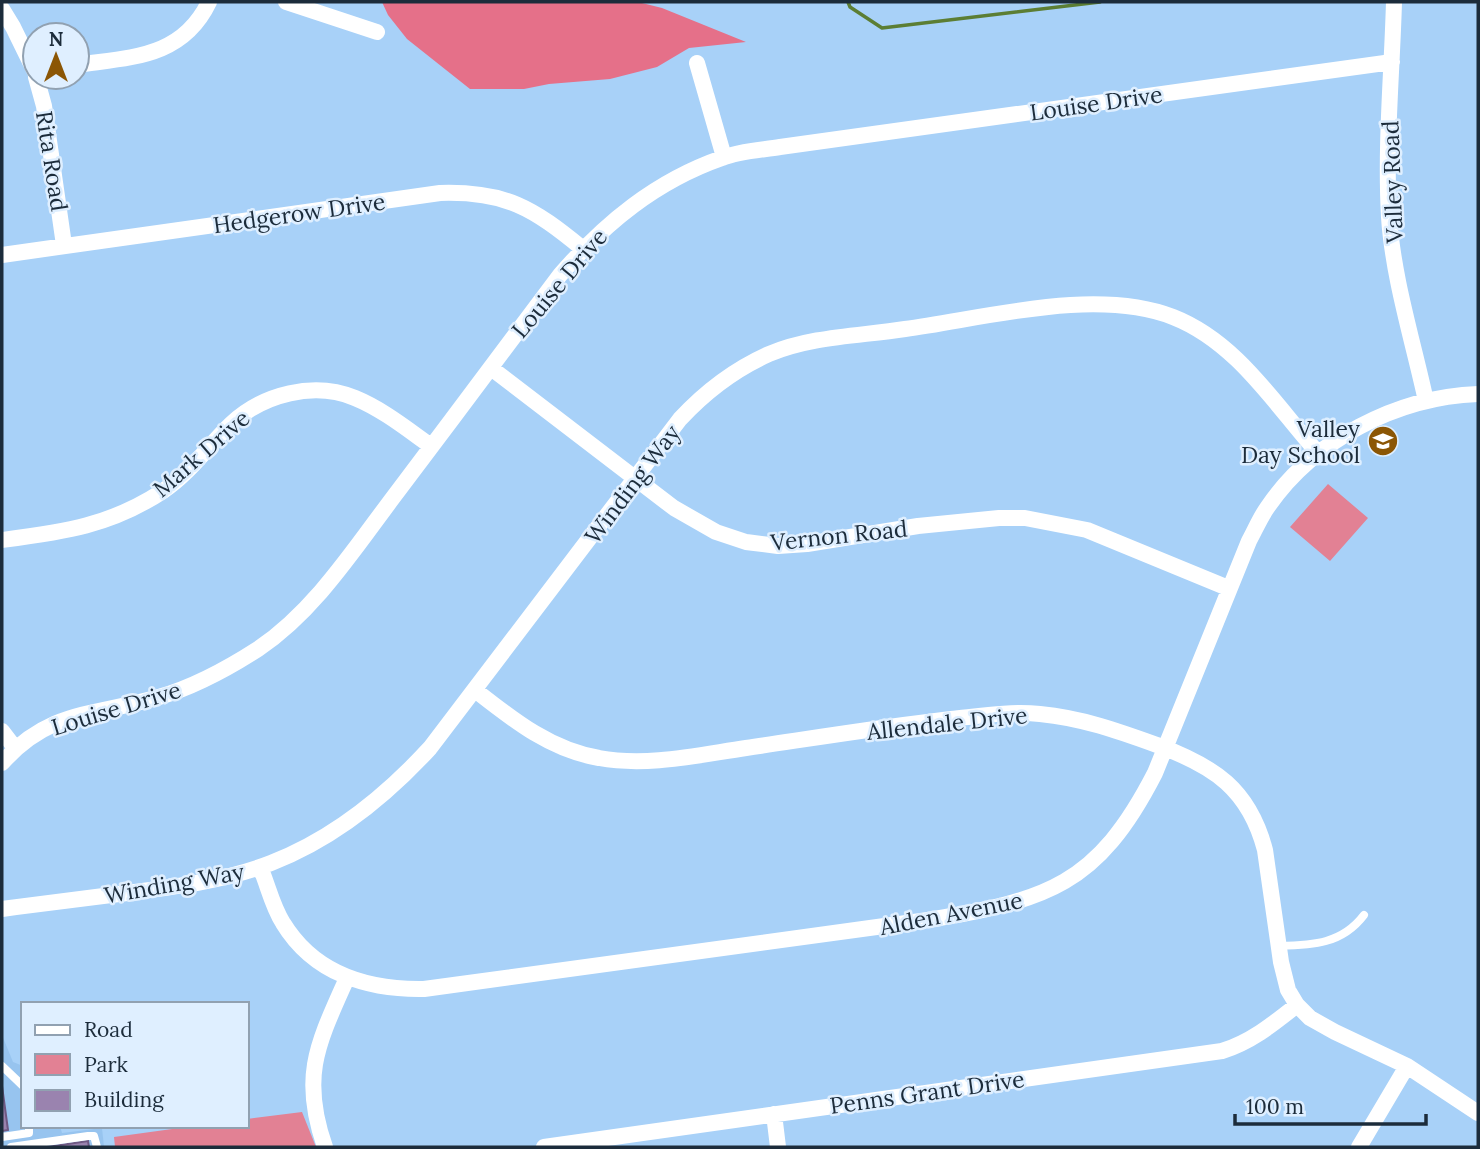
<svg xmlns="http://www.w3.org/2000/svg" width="1480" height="1149" viewBox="0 0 1480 1149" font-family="Lora,serif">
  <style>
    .built { fill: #97c4ef }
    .green { fill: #e28194 }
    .forest { fill: #e57089 }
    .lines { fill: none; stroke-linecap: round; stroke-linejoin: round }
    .stream { stroke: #5c7e34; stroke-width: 3.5 }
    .building { fill: #9a83af; stroke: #6f5983; stroke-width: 2 }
    .lane { stroke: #fff; stroke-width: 8 }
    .street { stroke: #fff; stroke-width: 16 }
    .labels { text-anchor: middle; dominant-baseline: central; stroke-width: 5; stroke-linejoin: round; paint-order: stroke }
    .street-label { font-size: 23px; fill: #1c2c3b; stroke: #dfefff }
    .poi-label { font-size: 23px; fill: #1c2c3b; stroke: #dfefff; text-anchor: end }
  </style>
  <rect width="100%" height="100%" fill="#a8d1f8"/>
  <path class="built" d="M2 1035 13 1062 23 1066V1126H60L62 1133 102 1128 104 1147H2Z"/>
  <path class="green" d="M1328 484 1368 518 1330 561 1290 527Z
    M302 1112 316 1147H115L114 1137 194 1126H247V1119Z"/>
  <path class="forest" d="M382 2H638L662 8 746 42 689 48 657 67 610 79 549 84 524 89H470L407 39 388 15Z"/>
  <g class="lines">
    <path class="stream" d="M848 2 850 7 882 28 1100 2"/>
  </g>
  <path class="building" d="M2 1086 8 1130 2 1131Z
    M88 1141 89 1147H48Z"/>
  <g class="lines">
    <path class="lane" d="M1279 946C1313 945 1342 944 1364 915
      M2 1066 23 1086
      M2 1137 29 1133V1126
      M11 1147 88 1136H94L97 1147"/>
    <path class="street" d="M286 2 377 32
      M1394 2C1392 73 1385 145 1389 217 1393 278 1413 341 1426 401
      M2 9 13 27 35 72
      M697 63 724 157
      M77 65C131 57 182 58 209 2
      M36 77 44 106 64 245
      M2 255 440 193C506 191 533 208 583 249
      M491 368 674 508 716 532 746 542 778 546 807 544 918 526 999 518H1025L1087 530 1228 588
      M2 540C63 532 110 526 163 491 190 473 208 446 231 424 263 394 314 381 355 398 382 409 407 429 431 446
      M475 690C512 719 550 750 599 758 647 767 698 755 746 748 814 738 882 727 951 719 980 716 1010 711 1040 714 1082 718 1118 731 1157 745 1214 766 1249 789 1265 850L1281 962 1288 990 1297 1005 1310 1018 1335 1032 1407 1066 1478 1113
      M2 731 15 748
      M2 763C50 709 95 716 159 697 194 687 227 669 258 649 316 610 356 546 398 491 452 419 506 348 560 275 605 223 656 181 722 158 740 151 762 150 780 147L1392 62
      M260 867C268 885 272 906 283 923 314 974 368 990 424 989L928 920C1047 900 1097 886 1155 773L1249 541C1255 530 1260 518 1267 508 1313 440 1397 397 1478 394
      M2 909C46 903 90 898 135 892 181 886 227 880 271 863 333 839 385 797 430 748L680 419C706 391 733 370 769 354 812 336 860 336 905 329 986 318 1096 287 1173 317 1237 342 1275 405 1319 454
      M774 1114 778 1147
      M325 1147C300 1076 318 1043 347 978
      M544 1147 1222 1051C1251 1042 1273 1024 1297 1005
      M1359 1147 1407 1066"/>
  </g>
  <defs>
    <g id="school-disc" transform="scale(1.575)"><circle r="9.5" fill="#8b5605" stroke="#dfefff"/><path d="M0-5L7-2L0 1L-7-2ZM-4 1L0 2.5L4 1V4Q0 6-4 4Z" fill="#fff"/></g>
  </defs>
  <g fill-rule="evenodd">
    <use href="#school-disc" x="1383" y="441"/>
  </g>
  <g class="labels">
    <g class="street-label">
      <text transform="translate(1096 103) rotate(-8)">Louise Drive</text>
      <text transform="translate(52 161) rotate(81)">Rita Road</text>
      <text transform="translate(1392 182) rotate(-92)">Valley Road</text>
      <text transform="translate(299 213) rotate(-8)">Hedgerow Drive</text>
      <text transform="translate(559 283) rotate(-50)">Louise Drive</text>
      <text transform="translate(201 453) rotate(-41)">Mark Drive</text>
      <text transform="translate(632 484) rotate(-53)">Winding Way</text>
      <text transform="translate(839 535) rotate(-6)">Vernon Road</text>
      <text transform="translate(116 708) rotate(-17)">Louise Drive</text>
      <text transform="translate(947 723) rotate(-6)">Allendale Drive</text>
      <text transform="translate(174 883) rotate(-10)">Winding Way</text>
      <text transform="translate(951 913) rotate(-11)">Alden Avenue</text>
      <text transform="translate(927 1092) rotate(-8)">Penns Grant Drive</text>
    </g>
    <g class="poi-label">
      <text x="1360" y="428">Valley<tspan x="1360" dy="26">Day School</tspan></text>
    </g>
  </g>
  <rect width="1480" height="1149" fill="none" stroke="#1c2c3b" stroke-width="7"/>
  <rect x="21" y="1002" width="228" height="126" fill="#dfefff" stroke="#91a1b1" stroke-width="2"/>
  <rect x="35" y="1025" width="35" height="10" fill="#ffffff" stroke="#91a1b1" stroke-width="2"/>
  <text x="84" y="1037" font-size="21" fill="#1c2c3b">Road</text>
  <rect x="35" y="1054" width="35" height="21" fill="#e28194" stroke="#91a1b1" stroke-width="2"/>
  <text x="84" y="1072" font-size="21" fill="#1c2c3b">Park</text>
  <rect x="35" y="1090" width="35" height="21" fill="#9a83af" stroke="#91a1b1" stroke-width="2"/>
  <text x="84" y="1107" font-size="21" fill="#1c2c3b">Building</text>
  <g transform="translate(56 56)"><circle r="33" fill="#dfefff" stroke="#91a1b1" stroke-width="2"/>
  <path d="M0-5L12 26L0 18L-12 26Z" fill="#8b5605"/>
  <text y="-10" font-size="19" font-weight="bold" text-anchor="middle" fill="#1c2c3b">N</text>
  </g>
  <path d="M1235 1114v10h191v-10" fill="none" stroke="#1c2c3b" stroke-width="3.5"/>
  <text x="1246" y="1114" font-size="21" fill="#1c2c3b" stroke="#dfefff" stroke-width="5" paint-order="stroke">100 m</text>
</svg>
